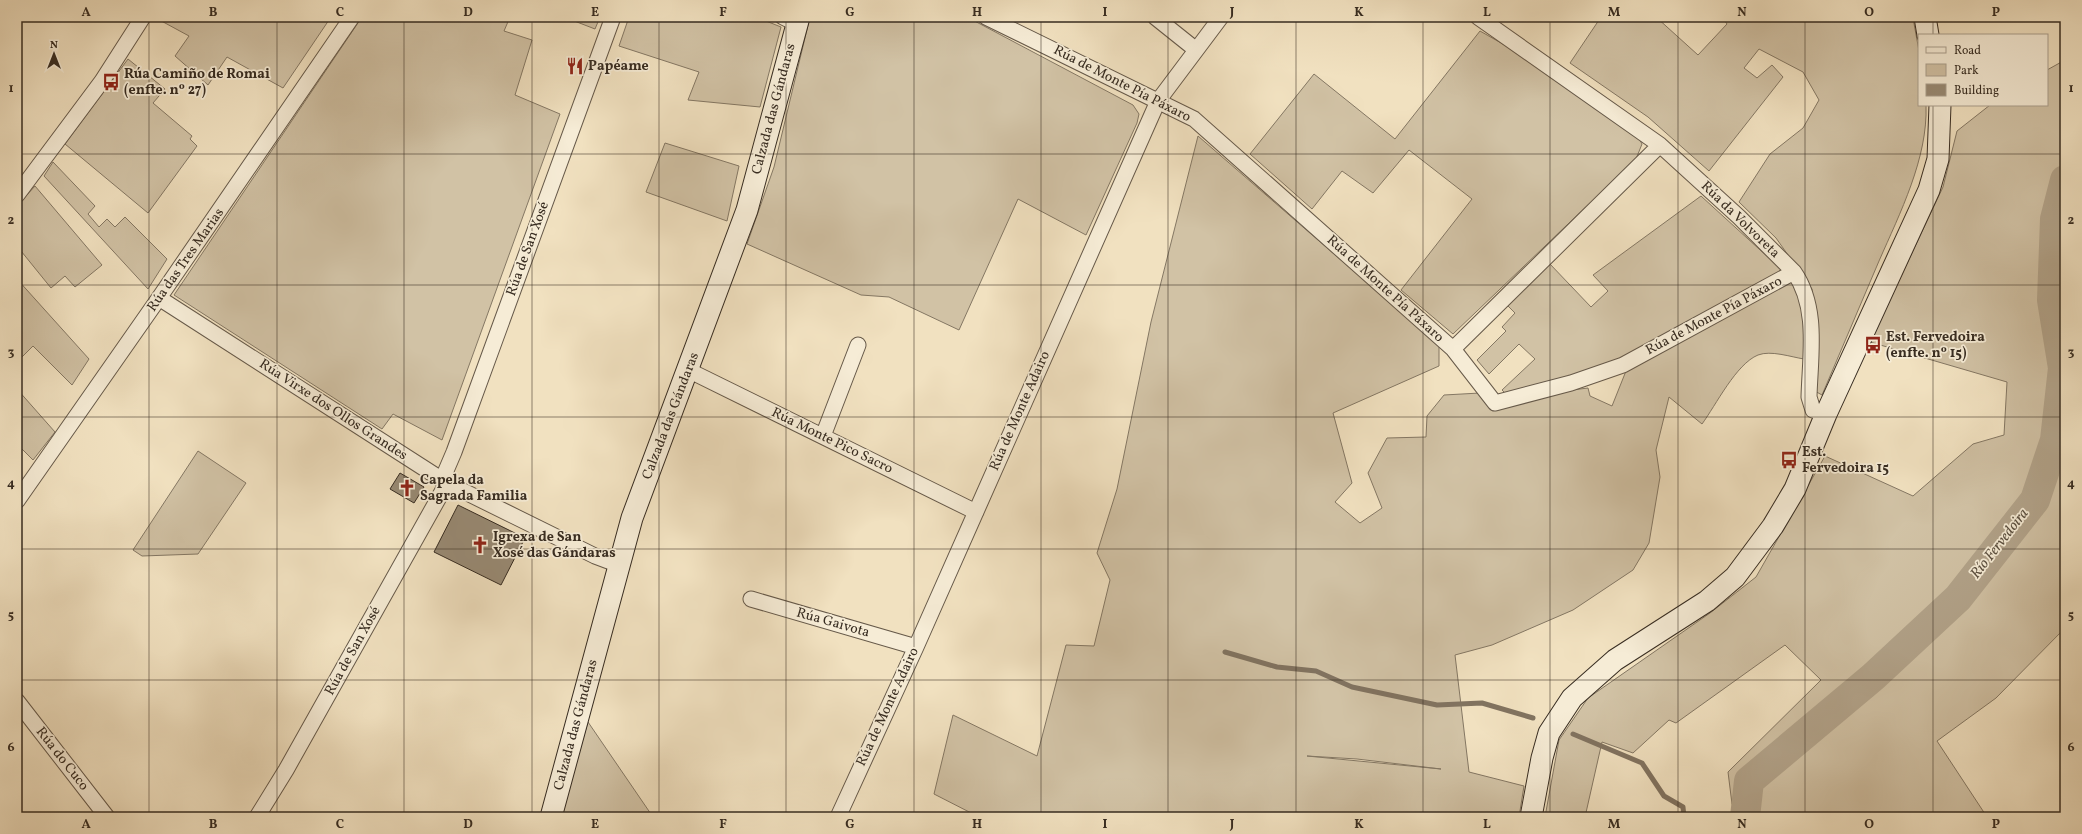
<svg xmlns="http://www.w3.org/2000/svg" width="2082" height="834" viewBox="0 0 2082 834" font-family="Vollkorn,serif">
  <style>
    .green { fill: #d1c2a5; stroke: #847763; fill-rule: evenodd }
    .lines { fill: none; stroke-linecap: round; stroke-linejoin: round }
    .stream { stroke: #817360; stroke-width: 5 }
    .river { stroke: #b2a38a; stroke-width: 30 }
    .building { fill: #988a74; stroke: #372c21 }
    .street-casing { stroke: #665949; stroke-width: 17 }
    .secondary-casing { stroke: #372c21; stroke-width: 23 }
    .street { stroke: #f6ecd6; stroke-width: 15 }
    .secondary { stroke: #f6ecd6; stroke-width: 21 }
    .grid { fill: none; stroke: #372c21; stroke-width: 1; stroke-opacity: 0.55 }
    .labels { text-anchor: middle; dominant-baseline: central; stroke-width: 3.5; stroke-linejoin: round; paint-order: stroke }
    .poi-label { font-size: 14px; font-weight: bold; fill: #372c21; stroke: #f6ecd6; text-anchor: start }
    .street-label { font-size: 14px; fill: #372c21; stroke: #f6ecd6 }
    .water-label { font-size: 15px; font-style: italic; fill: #5c5040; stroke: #f6ecd6 }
    .neatline { fill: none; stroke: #372c21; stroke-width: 1.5 }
    .grid-label { font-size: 13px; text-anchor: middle; font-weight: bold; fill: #372c21 }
  </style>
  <rect width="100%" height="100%" fill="#f1e1c0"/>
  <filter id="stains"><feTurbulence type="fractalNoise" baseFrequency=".005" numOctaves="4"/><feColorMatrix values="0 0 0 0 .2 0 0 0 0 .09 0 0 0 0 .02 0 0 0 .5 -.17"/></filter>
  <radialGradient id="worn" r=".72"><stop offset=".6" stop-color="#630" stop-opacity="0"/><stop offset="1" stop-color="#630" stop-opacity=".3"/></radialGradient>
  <path class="green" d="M154 17H331L283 88 227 57 208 85 175 56 189 36Z
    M362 17H510L504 31 532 40 515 95 560 114 442 440 393 414 382 429 174 295Z
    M564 17H600L595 29Z
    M629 17H756L781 27 760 107 688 100 699 72 619 46Z
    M810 17H967L1133 105 1139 114 1137 123 1086 235 1018 199 959 330 889 297 861 295 747 244 774 167Z
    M1601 17H1656L1698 55 1727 24 1722 17 1913 18 1919 51V105H1926C1928 158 1900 213 1879 261 1860 306 1841 350 1822 395L1813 390 1815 319 1812 289 1776 238 1739 202 1770 154 1803 128 1819 100 1803 72 1759 49 1744 68 1757 78 1772 65 1783 77 1709 171 1648 117 1570 63Z
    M1480 31 1517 52 1636 133 1642 144 1636 159 1453 334 1401 290 1472 199 1409 150 1373 193 1342 171 1312 209 1250 154 1314 74 1395 139Z
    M128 59 165 89 153 103 192 136 190 139 197 146 148 213 65 144Z
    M2065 60V628L1996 698 1937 741 1987 817H1740L1732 804 1728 772 1821 680 1785 645 1676 723 1669 720 1633 753 1602 742 1585 817H1545L1559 740 1588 698 1710 613 1756 577 1825 456 1913 496 1973 444 2004 435 2007 382 1870 342 1943 187 1957 131 1990 105H2047V70Z
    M1198 136 1439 345V366L1333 413 1352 483 1335 502 1360 523 1382 508 1368 473 1387 438 1426 437 1427 416 1444 395 1480 393 1493 406 1540 394 1588 388 1590 396 1612 406 1628 366 1791 281 1799 291 1803 311 1804 359C1791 357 1771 350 1758 355 1736 364 1716 405 1702 424L1669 397 1656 450 1660 477 1649 543 1633 570 1573 610 1492 645 1455 655 1469 772 1524 786 1519 817H979L934 794 953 715 1037 756 1066 645 1094 646 1110 580 1097 553 1117 489 1151 322ZM1307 756 1357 759 1441 769Z
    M665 143 739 166 727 221 646 192Z
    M53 162 95 206 88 214 99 227 107 219 115 227 125 217 167 259 148 289 44 176Z
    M35 186 102 265 75 287 65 276 51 288 17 246V206Z
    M1701 196 1782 270 1610 366 1509 397 1502 390 1535 359 1519 344 1489 374 1477 360 1506 331 1502 327 1515 313 1507 305 1549 263 1591 307 1608 291 1593 275Z
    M17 279 89 359 72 385 33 346 17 362Z
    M17 389 55 432 33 460 17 444Z
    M198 451 246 483 198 554 142 556 133 550Z
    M588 722 653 817H560Z"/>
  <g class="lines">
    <path class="stream" d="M1225 652 1277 667 1316 671 1352 687 1437 705 1482 703 1533 718
      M1573 734 1642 763 1664 796 1683 807 1684 817"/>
    <path class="river" d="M1745 817 1749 781 1873 677 1958 598 2035 500 2055 440 2063 368 2052 300 2055 219 2065 180"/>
  </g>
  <path class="building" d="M400 473 424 487 414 503 390 489Z
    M458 505 525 538 501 585 434 552Z"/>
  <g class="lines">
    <g class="street-casing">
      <path id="street" d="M783 17 797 24
        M986 17 1194 119 1453 349 1495 403 1571 383 1623 365 1794 272
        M1155 17 1195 49
        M1478 17 1660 145 1739 217 1794 272C1819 308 1810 356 1809 397L1813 410 1826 414
        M17 195 102 81 143 17
        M159 298 447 483 595 556 619 565
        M1453 349 1660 145
        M688 370 976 512
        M823 436 858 345
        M442 480 454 452 613 17
        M17 501 159 298 352 17
        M751 599 916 647
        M17 701 107 817
        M257 817 286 770 447 483
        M838 817 916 647 1158 101 1221 17"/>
    </g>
    <g class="secondary-casing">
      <path id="secondary" d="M1925 17 1928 35
        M551 817 632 518 747 210 799 17
        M1531 817 1542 758 1549 733 1572 698 1615 660 1707 601 1735 577 1773 526 1795 489 1826 414 1929 190 1938 159 1940 105"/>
    </g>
    <use href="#street" class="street"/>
    <use href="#secondary" class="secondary"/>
  </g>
  <path class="grid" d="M149 17V817M277 17V817M404 17V817M532 17V817M659 17V817M786 17V817M914 17V817M1041 17V817M1168 17V817M1296 17V817M1423 17V817M1550 17V817M1678 17V817M1805 17V817M1933 17V35M1933 105V817M17 154H2065M17 285H2065M17 417H2065M17 549H2065M17 680H2065"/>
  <defs>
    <g id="restaurant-bare" transform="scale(1.38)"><path d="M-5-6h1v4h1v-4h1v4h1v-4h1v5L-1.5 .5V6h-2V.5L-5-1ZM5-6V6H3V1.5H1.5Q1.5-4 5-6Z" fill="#8f2418" stroke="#f6ecd6" stroke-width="2.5" paint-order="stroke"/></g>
    <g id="bus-bare" transform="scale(1.38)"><path d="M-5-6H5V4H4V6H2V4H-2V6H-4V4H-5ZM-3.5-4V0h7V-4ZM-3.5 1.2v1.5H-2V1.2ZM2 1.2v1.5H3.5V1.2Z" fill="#8f2418" stroke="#f6ecd6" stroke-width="2.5" paint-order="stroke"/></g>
    <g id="church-bare" transform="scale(1.38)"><path d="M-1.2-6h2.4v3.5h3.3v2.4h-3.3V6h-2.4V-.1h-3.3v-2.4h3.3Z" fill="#8f2418" stroke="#f6ecd6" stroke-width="2.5" paint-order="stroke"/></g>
  </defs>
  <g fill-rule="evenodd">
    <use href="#restaurant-bare" x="575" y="66"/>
    <use href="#bus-bare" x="111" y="82"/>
    <use href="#bus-bare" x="1873" y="345"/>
    <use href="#bus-bare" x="1789" y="460"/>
    <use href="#church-bare" x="407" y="488"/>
    <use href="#church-bare" x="480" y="545"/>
  </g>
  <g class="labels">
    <g class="poi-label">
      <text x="588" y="66">Papéame</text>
      <text x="124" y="74">Rúa Camiño de Romai<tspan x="124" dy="16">(enfte. nº 27)</tspan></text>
      <text x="1886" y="337">Est. Fervedoira<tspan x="1886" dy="16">(enfte. nº 15)</tspan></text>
      <text x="1802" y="452">Est.<tspan x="1802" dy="16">Fervedoira 15</tspan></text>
      <text x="420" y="480">Capela da<tspan x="420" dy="16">Sagrada Familia</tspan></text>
      <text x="493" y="537">Igrexa de San<tspan x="493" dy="16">Xosé das Gándaras</tspan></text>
    </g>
    <g class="street-label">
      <text transform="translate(1122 84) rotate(27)">Rúa de Monte Pía Páxaro</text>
      <text transform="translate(774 109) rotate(-75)">Calzada das Gándaras</text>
      <text transform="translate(1740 220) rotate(44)">Rúa da Volvoreta</text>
      <text transform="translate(528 249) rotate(-70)">Rúa de San Xosé</text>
      <text transform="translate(186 260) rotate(-55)">Rúa das Tres Marias</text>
      <text transform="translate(1385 289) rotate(42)">Rúa de Monte Pía Páxaro</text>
      <text transform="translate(1714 316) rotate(-28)">Rúa de Monte Pía Páxaro</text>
      <text transform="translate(333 410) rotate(33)">Rúa Virxe dos Ollos Grandes</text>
      <text transform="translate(1020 411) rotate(-66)">Rúa de Monte Adairo</text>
      <text transform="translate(671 416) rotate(-69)">Calzada das Gándaras</text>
      <text transform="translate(832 441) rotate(26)">Rúa Monte Pico Sacro</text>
      <text transform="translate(833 623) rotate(16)">Rúa Gaivota</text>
      <text transform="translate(353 651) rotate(-61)">Rúa de San Xosé</text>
      <text transform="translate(888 707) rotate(-65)">Rúa de Monte Adairo</text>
      <text transform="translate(576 725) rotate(-75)">Calzada das Gándaras</text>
      <text transform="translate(62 759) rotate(52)">Rúa do Cuco</text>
    </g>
    <g class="water-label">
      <text transform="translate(2000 544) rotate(-52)">Río Fervedoira</text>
    </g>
  </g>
  <rect width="2082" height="834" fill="none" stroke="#f1e1c0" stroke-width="44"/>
  <rect x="1918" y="34" width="130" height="72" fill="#f6ecd6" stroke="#aa9f8e"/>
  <rect x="1926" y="47" width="20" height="6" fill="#f6ecd6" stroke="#aa9f8e"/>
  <text x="1954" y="54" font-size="12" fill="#372c21">Road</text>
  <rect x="1926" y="64" width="20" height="12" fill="#d1c2a5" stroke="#aa9f8e"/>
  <text x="1954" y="74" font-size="12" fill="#372c21">Park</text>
  <rect x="1926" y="84" width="20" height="12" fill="#988a74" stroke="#aa9f8e"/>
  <text x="1954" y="94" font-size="12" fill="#372c21">Building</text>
  <g transform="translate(54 54)" stroke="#f6ecd6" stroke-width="3" paint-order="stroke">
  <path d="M0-3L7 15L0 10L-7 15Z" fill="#372c21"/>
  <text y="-6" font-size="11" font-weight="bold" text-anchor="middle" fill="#372c21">N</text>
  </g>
  <rect x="22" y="22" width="2038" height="790" class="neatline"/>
  <g class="grid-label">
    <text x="86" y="16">A</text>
    <text x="213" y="16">B</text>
    <text x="340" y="16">C</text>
    <text x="468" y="16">D</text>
    <text x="595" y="16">E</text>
    <text x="723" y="16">F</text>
    <text x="850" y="16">G</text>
    <text x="977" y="16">H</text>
    <text x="1105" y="16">I</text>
    <text x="1232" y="16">J</text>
    <text x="1359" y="16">K</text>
    <text x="1487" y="16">L</text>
    <text x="1614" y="16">M</text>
    <text x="1742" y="16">N</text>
    <text x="1869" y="16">O</text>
    <text x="1996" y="16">P</text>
    <text x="11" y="92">1</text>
    <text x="2071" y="92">1</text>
    <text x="11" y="224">2</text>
    <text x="2071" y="224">2</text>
    <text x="11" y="356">3</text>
    <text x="2071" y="356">3</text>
    <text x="11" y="487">4</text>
    <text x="2071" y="487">4</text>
    <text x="11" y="619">5</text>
    <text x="2071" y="619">5</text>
    <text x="11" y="751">6</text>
    <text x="2071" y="751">6</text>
    <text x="86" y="828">A</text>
    <text x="213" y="828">B</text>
    <text x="340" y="828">C</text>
    <text x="468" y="828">D</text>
    <text x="595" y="828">E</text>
    <text x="723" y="828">F</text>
    <text x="850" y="828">G</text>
    <text x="977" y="828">H</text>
    <text x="1105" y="828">I</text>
    <text x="1232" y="828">J</text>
    <text x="1359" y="828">K</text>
    <text x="1487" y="828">L</text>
    <text x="1614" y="828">M</text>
    <text x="1742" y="828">N</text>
    <text x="1869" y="828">O</text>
    <text x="1996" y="828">P</text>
  </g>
  <rect width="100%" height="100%" filter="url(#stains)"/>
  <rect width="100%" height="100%" fill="url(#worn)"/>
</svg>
